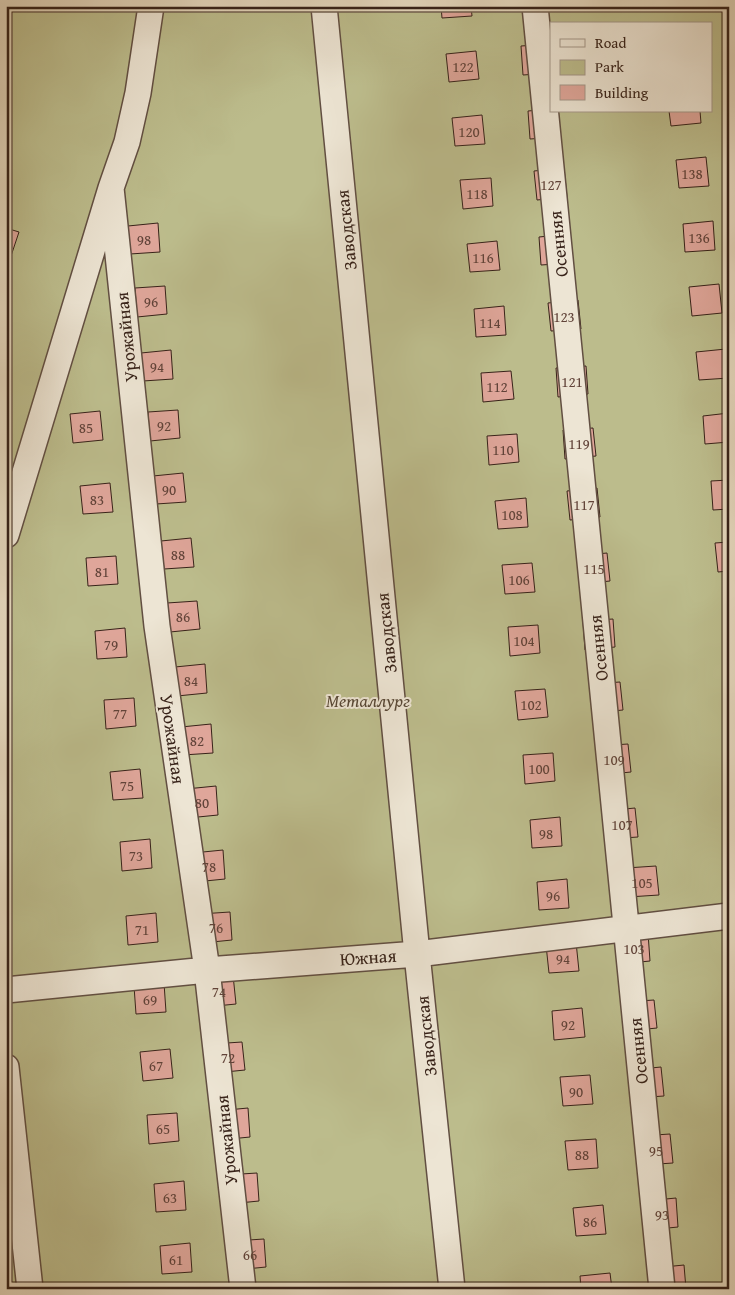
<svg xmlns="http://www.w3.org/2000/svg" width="735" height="1295" viewBox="0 0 735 1295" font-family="'Gentium Book Plus',serif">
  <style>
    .green { fill: #bcbc8c; stroke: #7a6f52; fill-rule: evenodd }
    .building { fill: #dfa69a; stroke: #372219 }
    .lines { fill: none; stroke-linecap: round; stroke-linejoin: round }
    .minor-casing { stroke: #624f42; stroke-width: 28 }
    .minor { stroke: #ede5d4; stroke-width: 25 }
    .labels { text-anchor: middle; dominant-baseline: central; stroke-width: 4; stroke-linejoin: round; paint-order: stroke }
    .number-label { font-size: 15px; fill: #614339 }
    .street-label { font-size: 18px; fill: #372219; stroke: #ede5d4 }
    .park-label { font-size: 18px; font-style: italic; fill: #584836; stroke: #ede5d4 }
  </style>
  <rect width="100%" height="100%" fill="#e4d7bd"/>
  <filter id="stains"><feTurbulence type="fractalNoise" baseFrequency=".004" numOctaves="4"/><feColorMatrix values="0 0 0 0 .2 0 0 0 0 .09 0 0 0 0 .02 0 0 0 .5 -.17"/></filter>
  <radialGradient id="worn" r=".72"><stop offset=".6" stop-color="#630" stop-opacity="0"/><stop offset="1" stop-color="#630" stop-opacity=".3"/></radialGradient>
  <path class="green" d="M6 6H729V1289H6ZM551 24H711V111H551Z"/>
  <path class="building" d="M441 6H471L472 16 442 18Z
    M551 44V73L523 75 521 46Z
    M476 51 479 79 449 82 446 54Z
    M551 109V111H558L560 137 530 139 528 111Z
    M669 111H700L701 123 671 126Z
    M482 115 485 144 455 146 452 118Z
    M706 157 709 186 679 188 676 160Z
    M564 168 567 197 537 200 534 171Z
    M491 178 493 206 463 209 460 180Z
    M713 221 715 250 685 252 683 224Z
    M158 223 160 252 130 254 128 226Z
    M6 228 19 232 10 259 6 258Z
    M569 234 571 263 541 265 539 237Z
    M497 241 500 270 470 272 467 244Z
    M719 284 722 313 692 316 689 287Z
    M165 286 167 314 137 317 135 288Z
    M578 300 581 329 551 331 548 303Z
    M504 306 506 335 476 337 474 309Z
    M726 349 729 378 699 380 696 352Z
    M171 350 173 379 143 381 141 353Z
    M586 366 588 394 558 397 556 368Z
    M511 371 514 399 483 402 481 373Z
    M178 410 180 438 150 441 148 412Z
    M100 411 103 440 73 443 70 414Z
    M729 413V442L705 444 703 416Z
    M593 428 596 456 565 459 563 430Z
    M517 434 519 462 489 465 487 436Z
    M183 473 186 502 156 504 153 476Z
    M729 480V509L713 510 711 481Z
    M110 483 113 512 83 514 80 486Z
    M597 488 600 517 570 520 567 491Z
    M526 498 528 527 498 529 495 501Z
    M191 538 194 567 164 569 161 541Z
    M729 542V571L718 572 715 543Z
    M607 553 610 581 580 584 577 556Z
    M116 556 118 584 88 586 86 558Z
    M532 563 535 592 505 594 502 565Z
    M197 601 200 629 170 632 167 603Z
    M724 606H729V635H727Z
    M613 619 615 647 585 650 583 621Z
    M538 625 540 653 510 656 508 627Z
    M125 628 127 657 97 659 95 631Z
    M205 664 207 693 177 696 175 667Z
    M620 682 623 710 592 713 590 684Z
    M545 689 548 717 518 720 515 691Z
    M134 698 136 726 106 729 104 700Z
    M211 724 213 753 183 755 181 727Z
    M628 744 631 772 601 775 598 746Z
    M553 753 555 781 525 784 523 755Z
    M140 769 143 798 113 800 110 772Z
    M216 786 218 815 188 818 186 789Z
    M635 808 638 837 608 839 605 811Z
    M560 817 562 846 532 848 530 820Z
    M150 839 152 868 122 871 120 842Z
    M223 850 225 879 195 882 193 853Z
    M656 866 659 895 628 897 626 868Z
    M567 879 569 908 539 910 537 882Z
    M230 912 232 940 202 943 200 914Z
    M156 913 158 942 128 945 126 916Z
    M648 933 650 961 620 964 618 935Z
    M576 942 579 971 549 973 546 945Z
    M233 975 236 1004 206 1007 203 978Z
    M164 983 166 1012 136 1014 134 986Z
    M654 1000 657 1028 627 1031 624 1002Z
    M582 1008 585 1037 554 1040 552 1011Z
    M242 1042 245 1070 215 1073 212 1044Z
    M170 1049 173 1078 143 1081 140 1052Z
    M661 1067 664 1096 634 1098 631 1070Z
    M590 1075 593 1104 563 1106 560 1077Z
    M248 1108 250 1137 220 1140 217 1111Z
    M177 1113 179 1141 149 1144 147 1115Z
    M670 1134 673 1163 643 1165 640 1136Z
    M596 1139 598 1168 568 1170 565 1141Z
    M257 1173 259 1201 229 1204 226 1175Z
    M184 1181 186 1210 156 1212 154 1184Z
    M676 1198 678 1227 648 1230 646 1201Z
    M603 1205 606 1234 576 1236 573 1208Z
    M264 1239 266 1267 236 1270 234 1241Z
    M190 1243 192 1272 162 1274 160 1246Z
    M684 1265 686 1289H656L654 1268Z
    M610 1273 612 1289H581L580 1276Z"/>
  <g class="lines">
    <g class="minor-casing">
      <path id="minor" d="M324 6 417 954 452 1289
        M535 6 662 1289
        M111 188 157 626 207 970 243 1289
        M6 535 111 188 127 142 138 93 151 6
        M6 990 207 970 417 954 729 916
        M6 1067 30 1289"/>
    </g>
    <use href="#minor" class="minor"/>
  </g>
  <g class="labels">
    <g class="number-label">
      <text x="463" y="66">122</text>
      <text x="469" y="131">120</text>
      <text x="692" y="173">138</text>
      <text x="551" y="184">127</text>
      <text x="477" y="193">118</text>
      <text x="699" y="237">136</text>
      <text x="144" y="239">98</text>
      <text x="483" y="257">116</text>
      <text x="151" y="301">96</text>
      <text x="564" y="316">123</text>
      <text x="490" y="322">114</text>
      <text x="157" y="366">94</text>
      <text x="572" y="381">121</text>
      <text x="497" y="386">112</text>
      <text x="164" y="425">92</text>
      <text x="86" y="427">85</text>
      <text x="579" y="443">119</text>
      <text x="503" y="449">110</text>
      <text x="169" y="489">90</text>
      <text x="97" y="499">83</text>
      <text x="584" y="504">117</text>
      <text x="512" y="514">108</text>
      <text x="178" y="554">88</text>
      <text x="594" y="568">115</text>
      <text x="102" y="571">81</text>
      <text x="519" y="579">106</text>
      <text x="183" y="616">86</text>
      <text x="524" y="640">104</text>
      <text x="111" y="644">79</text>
      <text x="191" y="680">84</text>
      <text x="531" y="704">102</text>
      <text x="120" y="713">77</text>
      <text x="197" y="740">82</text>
      <text x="614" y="759">109</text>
      <text x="539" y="768">100</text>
      <text x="127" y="785">75</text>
      <text x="202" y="802">80</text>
      <text x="622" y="824">107</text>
      <text x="546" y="833">98</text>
      <text x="136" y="855">73</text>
      <text x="209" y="866">78</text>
      <text x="642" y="882">105</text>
      <text x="553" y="895">96</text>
      <text x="216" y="927">76</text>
      <text x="142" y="929">71</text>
      <text x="634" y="948">103</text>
      <text x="563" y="958">94</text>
      <text x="219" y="991">74</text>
      <text x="150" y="999">69</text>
      <text x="568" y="1024">92</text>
      <text x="228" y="1057">72</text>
      <text x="156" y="1065">67</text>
      <text x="576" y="1091">90</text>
      <text x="163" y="1128">65</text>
      <text x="656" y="1150">95</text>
      <text x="582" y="1154">88</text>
      <text x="170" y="1197">63</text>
      <text x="662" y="1214">93</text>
      <text x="590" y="1221">86</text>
      <text x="250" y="1254">66</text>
      <text x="176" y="1259">61</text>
    </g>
    <g class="street-label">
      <text transform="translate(346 230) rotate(-96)">Заводская</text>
      <text transform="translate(558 244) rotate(-96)">Осенняя</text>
      <text transform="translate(126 337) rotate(-96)">Урожайная</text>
      <text transform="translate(386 633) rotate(-96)">Заводская</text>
      <text transform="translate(598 648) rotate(-96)">Осенняя</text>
      <text transform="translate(173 739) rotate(82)">Урожайная</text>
      <text transform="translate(368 957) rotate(-4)">Южная</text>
      <text transform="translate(426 1036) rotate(-96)">Заводская</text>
      <text transform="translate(638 1051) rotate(-96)">Осенняя</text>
      <text transform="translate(226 1140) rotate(-96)">Урожайная</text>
    </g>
    <g class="park-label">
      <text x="368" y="700">Металлург</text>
    </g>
  </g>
  <rect width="735" height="1295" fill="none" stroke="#e4d7bd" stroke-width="25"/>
  <rect x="8" y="8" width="720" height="1280" fill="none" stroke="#372219" stroke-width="2.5"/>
  <rect x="12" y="12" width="710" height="1270" fill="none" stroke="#372219"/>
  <rect x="550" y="22" width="162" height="90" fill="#ede5d4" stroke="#a49789"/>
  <rect x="560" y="39" width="25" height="8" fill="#ede5d4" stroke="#a49789"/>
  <text x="595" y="48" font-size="15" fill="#372219">Road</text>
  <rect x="560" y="60" width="25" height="15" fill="#bcbc8c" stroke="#a49789"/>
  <text x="595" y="72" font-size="15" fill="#372219">Park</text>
  <rect x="560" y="85" width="25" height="15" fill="#dfa69a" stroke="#a49789"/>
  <text x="595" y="98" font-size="15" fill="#372219">Building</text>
  <rect width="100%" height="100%" filter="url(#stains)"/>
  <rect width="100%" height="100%" fill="url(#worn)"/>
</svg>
